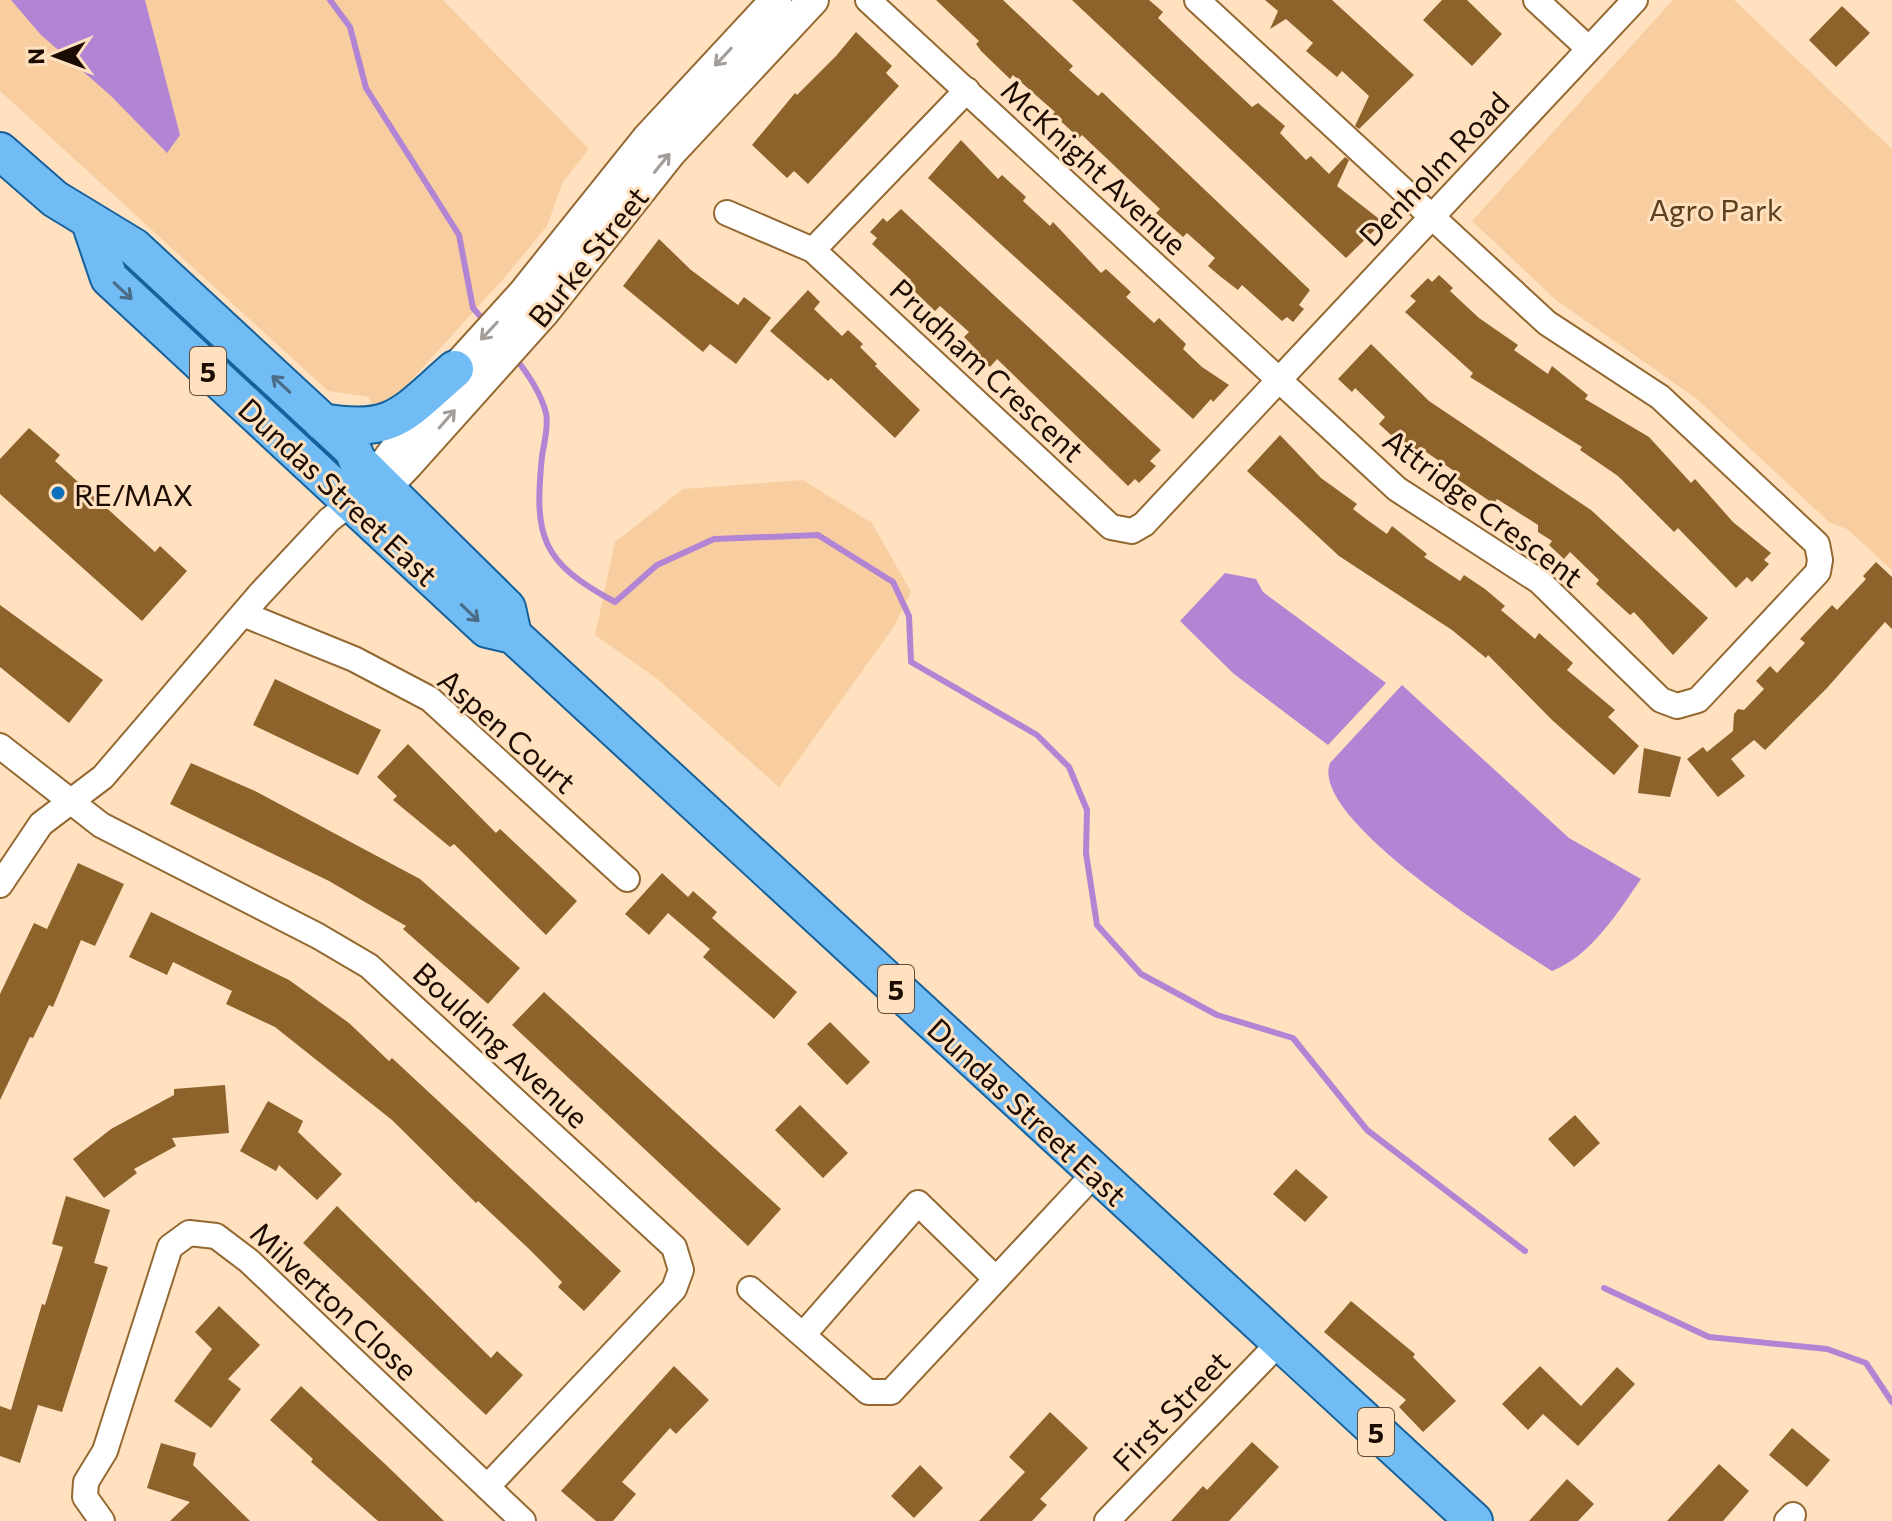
<svg xmlns="http://www.w3.org/2000/svg" width="1892" height="1521" viewBox="0 0 1892 1521" font-family="Commissioner,sans-serif">
  <style>
    .green { fill: #f8cea0 }
    .water { fill: #b184d4 }
    .lines { fill: none; stroke-linecap: round; stroke-linejoin: round }
    .stream { stroke: #b184d4; stroke-width: 6 }
    .building { fill: #8d622b }
    .minor-casing { stroke: #946831; stroke-width: 28 }
    .tertiary-casing { stroke: #946831; stroke-width: 34 }
    .primary-casing { stroke: #16619b; stroke-width: 40 }
    .minor { stroke: #fff; stroke-width: 24 }
    .tertiary { stroke: #fff; stroke-width: 30 }
    .primary { stroke: #71bcf5; stroke-width: 36 }
    .oneway { stroke: #a49d99 }
    .oneway2 { stroke: #4b6c87 }
    .poi-dot { fill: #0f70bc; stroke: #ffe1c0; stroke-width: 3 }
    .labels { text-anchor: middle; dominant-baseline: central; stroke-width: 6; stroke-linejoin: round; paint-order: stroke }
    .shield { fill: #ffe1c0; stroke: #604b3a; stroke-width: 2 }
    .shield-label { font-size: 28px; font-weight: bold; fill: #1c0b00 }
    .street-label { font-size: 30px; fill: #1c0b00; stroke: #ffe1c0 }
    .park-label { font-size: 30px; fill: #5c411f; stroke: #ffe1c0 }
    .poi-label { font-size: 30px; fill: #1c0b00; stroke: #ffe1c0; text-anchor: start }
  </style>
  <rect width="100%" height="100%" fill="#ffe1c0"/>
  <path class="green" d="M0 0H443L589 149 563 182 547 226 505 277 394 399 373 409 369 397 328 391 0 91Z
    M1673 0H1734L1892 149V570L1847 529 1830 523 1697 399 1556 300 1472 221Z
    M803 480 872 523 911 592 895 625 779 787 656 678 595 635 615 542 683 489Z"/>
  <path class="water" d="M11 0H145L180 135 167 153 110 95 41 35Z
    M1225 573 1256 579 1263 592 1386 683 1328 745 1234 674 1180 621Z
    M1402 685 1569 838 1641 879C1618 912 1591 956 1552 971 1509 943 1308 819 1330 763Z"/>
  <g class="lines">
    <path class="stream" d="M330 0 350 27 366 88 459 235 473 308 486 323
      M516 359C528 374 541 394 546 413 549 425 544 444 542 456 534 536 540 562 615 602L657 565 714 539 818 535 893 582 909 616 911 662 1037 735 1069 767 1087 810 1086 853 1097 925 1141 974 1217 1015 1293 1038 1367 1130 1525 1251
      M1604 1288 1709 1337 1827 1349 1866 1363 1892 1402"/>
  </g>
  <path class="building" d="M936 0H1003L1073 66 1069 70 1098 96 1102 92 1310 290 1299 305 1304 309 1293 322 1287 317 1282 321 1242 285 1238 290 1221 277 1208 266 1215 258 1187 233 1183 237 1156 213 1160 209 1082 135 1079 138 1053 114 1055 112 1013 75 1010 79 981 51 976 44 979 41Z
    M1072 0H1149L1163 12 1158 18 1202 60 1252 107 1258 103 1285 126 1280 133 1306 160 1311 156 1329 174 1345 157 1349 160 1337 186 1383 222 1346 258Z
    M1265 0H1332L1414 75 1359 129 1355 126 1369 96 1342 71 1337 77 1306 51 1313 43 1286 19 1270 29 1278 11Z
    M1442 0H1467L1502 34 1472 66 1423 20Z
    M1842 6 1870 33 1836 67 1809 40Z
    M856 32 892 66 886 73 899 86 808 184 794 171 787 178 752 145 795 93 797 95 836 56Z
    M961 140 998 179 1002 175 1026 197 1023 201 1050 226 1053 222 1101 273 1106 269 1131 292 1126 297 1154 323 1159 318 1186 344 1183 349 1202 367 1229 385 1213 402 1211 399 1193 419 928 178Z
    M901 209 1161 450 1150 461 1156 466 1139 483 1135 479 1128 486 997 359 990 367 976 355 979 352 964 337 969 332 940 306 935 311 907 284 911 280 872 244 877 238 870 232 883 218 887 222Z
    M659 239 691 270 738 305 744 297 771 318 736 364 710 344 703 352 623 286Z
    M1439 275 1453 288 1450 291 1479 318 1518 345 1514 350 1548 374 1552 366 1588 395 1585 399 1649 437 1691 483 1695 479 1733 522 1771 553 1764 560 1769 564 1752 582 1747 577 1736 588 1678 528 1674 532 1618 476 1580 450 1582 447 1470 377 1473 373 1405 312 1416 301 1410 296 1428 278 1432 282Z
    M808 290 820 302 814 309 842 336 848 330 863 344 860 347 877 364 875 366 920 410 895 438 831 378 828 381 770 331Z
    M1371 344 1429 401 1591 510 1708 618 1673 655 1634 612 1630 615 1596 584 1599 580 1570 552 1564 559 1549 545 1552 541 1538 532V525L1497 499 1494 504 1457 479 1460 475 1426 452 1422 457 1390 434 1379 424 1385 417 1355 388 1352 392 1338 379Z
    M29 428 60 455 55 461 155 552 160 546 187 571 142 621 0 494V459Z
    M1280 435 1321 478 1357 504 1353 509 1366 519 1387 534 1392 526 1427 554 1424 557 1460 581 1464 575 1485 589 1505 606 1501 610 1535 639 1539 633 1573 663 1567 670 1615 710 1608 717 1639 746 1614 775 1552 720 1488 655 1486 658 1452 630 1339 556 1247 471Z
    M1876 562 1892 577V629L1885 622 1827 688 1765 750 1754 740 1731 759 1745 776 1718 797 1687 759 1703 747 1707 752 1733 731 1734 714 1738 709 1744 710 1764 689 1756 681 1770 666 1777 673 1805 643 1800 639 1832 605 1837 610 1866 579 1863 576Z
    M0 605 103 680 69 723 0 667Z
    M275 679 381 730 358 775 253 725Z
    M408 744 496 833 500 829 577 901 546 935 454 844 450 847 393 800 397 796 377 777Z
    M1644 748 1681 757 1670 797 1638 793Z
    M191 763 255 791 420 879 520 968 488 1004 403 929 406 926 329 881 170 804Z
    M78 863 124 884 95 946 81 940 53 1007 49 1005 33 1038 30 1037 0 1100V994L34 923 47 929Z
    M662 873 688 897 693 891 717 912 712 918 797 992 774 1019 703 957 710 949 668 913 649 935 625 914Z
    M151 912 289 980 349 1023 389 1061 392 1058 621 1271 584 1311 558 1287 562 1282 528 1248 478 1201 476 1203 392 1120 275 1027 226 1004 232 991 173 962 167 975 129 957Z
    M544 992 781 1209 748 1246 512 1025Z
    M830 1022 870 1062 847 1085 807 1044Z
    M225 1085 229 1133 172 1138 176 1146 134 1169 137 1173 104 1198 73 1159 111 1129 174 1095V1089Z
    M268 1101 303 1121 298 1132 342 1174 317 1200 279 1165 276 1171 240 1151Z
    M800 1105 848 1153 823 1178 775 1130Z
    M1575 1115 1600 1143 1574 1167 1548 1139Z
    M1296 1169 1328 1197 1305 1222 1273 1194Z
    M66 1196 110 1210 94 1263 108 1267 62 1412 38 1405 20 1463 0 1456V1406L11 1410 42 1304 45 1305 63 1247 52 1244Z
    M337 1206 491 1358 497 1351 523 1375 486 1415 303 1243Z
    M1351 1301 1415 1354 1413 1357 1456 1401 1423 1432 1399 1407 1406 1400 1324 1332Z
    M219 1306 260 1345 228 1379 241 1389 211 1428 174 1401 212 1349 195 1332Z
    M674 1366 709 1400 676 1434 670 1428 622 1482 636 1494 613 1521H596L561 1491Z
    M1540 1366 1581 1406 1617 1367 1635 1384 1578 1446 1543 1414 1528 1430 1502 1404Z
    M301 1386 384 1463 444 1521H378L311 1462 313 1459 270 1420Z
    M1050 1412 1088 1448 1040 1499 1047 1505 1032 1521H979L1025 1472 1009 1457Z
    M1792 1428 1830 1460 1807 1487 1769 1455Z
    M1252 1442 1279 1467 1229 1521H1171L1203 1486 1207 1490Z
    M161 1443 196 1453 193 1465 250 1521H170L190 1502 147 1488Z
    M1719 1464 1749 1491 1723 1521H1667Z
    M920 1465 943 1488 914 1518 891 1496Z
    M1567 1479 1594 1504 1578 1521H1529Z"/>
  <g class="lines">
    <g class="minor-casing">
      <path id="minor" d="M868 0 1397 489 1539 581 1661 700 1677 706 1698 700 1818 572 1820 560 1817 544 1660 397 1547 323 1197 0
        M1536 0 1589 49
        M727 213 813 250 1111 527 1132 531 1144 524 1635 0
        M813 250 967 90
        M243 614 354 659 430 699 627 879
        M0 746 101 825 318 936 369 966 674 1247 681 1270 674 1289 487 1487
        M0 885 41 824 103 777 259 595 329 520 353 501
        M750 1289 868 1392H891L1095 1173
        M803 1335 918 1203 996 1279
        M102 1521 85 1497 86 1482 105 1451 170 1247 189 1233 216 1236 249 1261 523 1521
        M1107 1521 1279 1343
        M1787 1521 1793 1515"/>
    </g>
    <g class="tertiary-casing">
      <path id="tertiary" d="M381 469 455 369 523 294 647 139 776 0
        M366 496 386 487 407 465 544 312 671 152 813 0"/>
    </g>
    <g class="primary-casing">
      <path id="primary" d="M0 151 55 199 134 247 353 450 357 460 507 608 513 635
        M90 222 109 278 487 629 513 635 1474 1521
        M322 422C394 435 404 413 455 369"/>
    </g>
    <use href="#minor" class="minor"/>
    <use href="#tertiary" class="tertiary"/>
    <use href="#primary" class="primary"/>
  </g>
  <defs><path id="oneway-shaft" d="M-6 0H5M1.5-3L5.5 0L1.5 3" fill="none" stroke-width="1.6" stroke-linecap="round" stroke-linejoin="round" transform="scale(2)"/></defs>
  <g class="oneway">
    <use href="#oneway-shaft" transform="translate(723 57) rotate(133)"/>
    <use href="#oneway-shaft" transform="translate(662 163) rotate(-51)"/>
    <use href="#oneway-shaft" transform="translate(489 331) rotate(133)"/>
    <use href="#oneway-shaft" transform="translate(447 419) rotate(-49)"/>
  </g>
  <g class="oneway2">
    <use href="#oneway-shaft" transform="translate(123 291) rotate(43)"/>
    <use href="#oneway-shaft" transform="translate(281 384) rotate(-137)"/>
    <use href="#oneway-shaft" transform="translate(470 613) rotate(44)"/>
  </g>
  <circle class="poi-dot" cx="58" cy="493" r="8"/>
  <g class="labels">
    <g class="shield">
      <rect x="190" y="347" width="36" height="48" rx="6"/>
      <rect x="878" y="965" width="36" height="48" rx="6"/>
      <rect x="1358" y="1408" width="36" height="48" rx="6"/>
    </g>
    <g class="shield-label">
      <text x="208" y="371">5</text>
      <text x="896" y="989">5</text>
      <text x="1376" y="1432">5</text>
    </g>
    <g class="street-label">
      <text transform="translate(1095 166) rotate(43)">McKnight Avenue</text>
      <text transform="translate(1433 168) rotate(-46)">Denholm Road</text>
      <text transform="translate(587 256) rotate(-51)">Burke Street</text>
      <text transform="translate(988 369) rotate(43)">Prudham Crescent</text>
      <text transform="translate(339 491) rotate(43)">Dundas Street East</text>
      <text transform="translate(1484 507) rotate(37)">Attridge Crescent</text>
      <text transform="translate(508 730) rotate(41)">Aspen Court</text>
      <text transform="translate(502 1044) rotate(43)">Boulding Avenue</text>
      <text transform="translate(1028 1111) rotate(43)">Dundas Street East</text>
      <text transform="translate(335 1300) rotate(43)">Milverton Close</text>
      <text transform="translate(1170 1410) rotate(-46)">First Street</text>
    </g>
    <g class="park-label">
      <text x="1716" y="208">Agro Park</text>
    </g>
    <g class="poi-label">
      <text x="74" y="493">RE/MAX</text>
    </g>
  </g>
  <g transform="translate(56 56) rotate(269)" stroke="#ffe1c0" stroke-width="6" paint-order="stroke">
  <path d="M0-6L14 30L0 20L-14 30Z" fill="#1c0b00"/>
  <text y="-12" font-size="22" font-weight="bold" text-anchor="middle" fill="#1c0b00">N</text>
  </g>
</svg>
